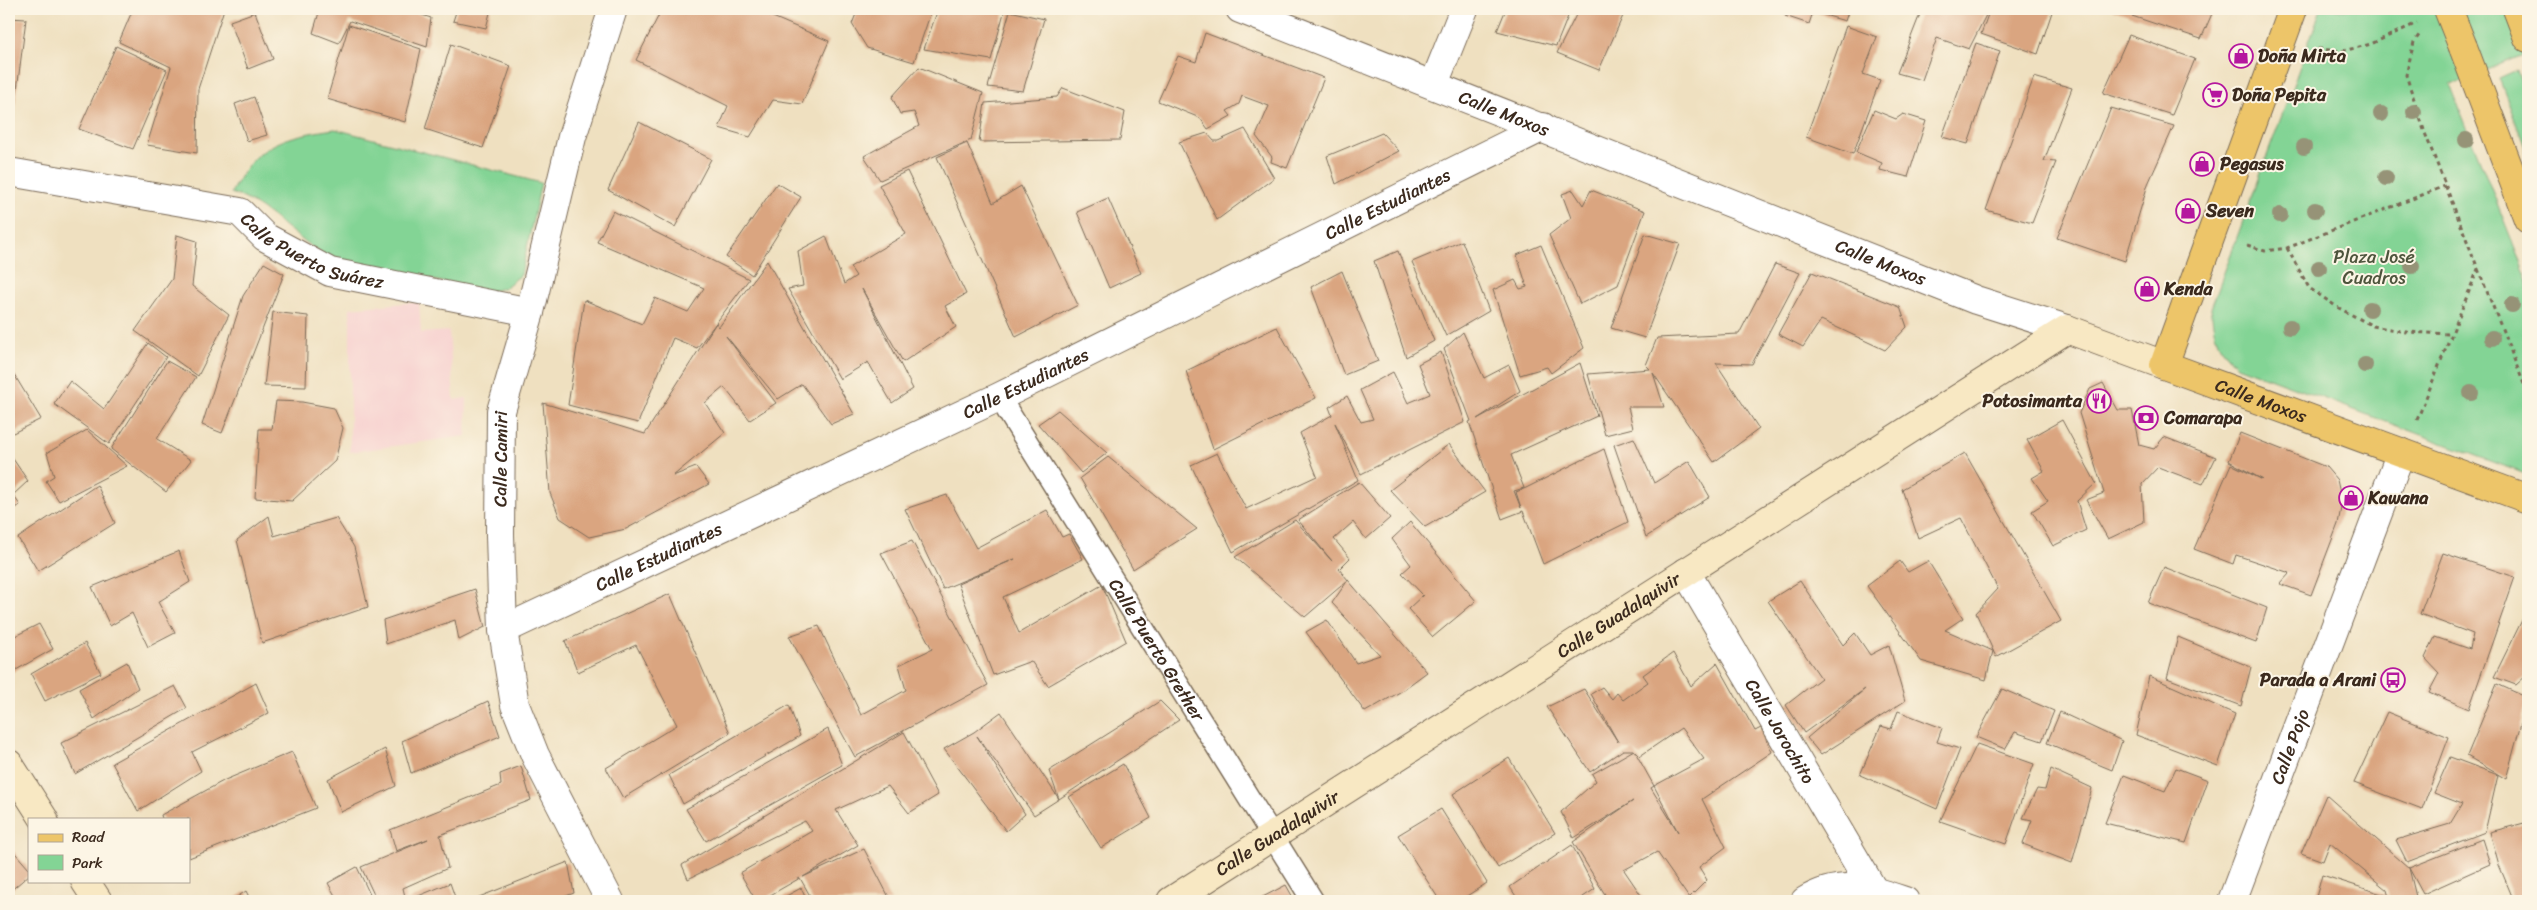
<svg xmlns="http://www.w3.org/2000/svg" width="2537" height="910" viewBox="0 0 2537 910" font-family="Sriracha,sans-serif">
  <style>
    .built { fill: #f7d0cf }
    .green { fill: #83d495; stroke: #5f7f5a }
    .building { fill: #daa580; fill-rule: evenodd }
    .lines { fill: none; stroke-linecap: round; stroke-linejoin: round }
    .lane-casing { stroke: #7a6a57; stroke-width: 24 }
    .street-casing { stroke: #7a6a57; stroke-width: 30 }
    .secondary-casing { stroke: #7a6a57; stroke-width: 30 }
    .primary-casing { stroke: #7a6a57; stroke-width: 30 }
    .path { stroke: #7a6a57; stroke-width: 3; stroke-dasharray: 4 4; stroke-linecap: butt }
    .lane { stroke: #fff; stroke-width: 21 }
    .street { stroke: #fff; stroke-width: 28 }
    .secondary { stroke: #f8e8c3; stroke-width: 28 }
    .primary { stroke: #edc569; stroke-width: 28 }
    .primary-bridge-casing { stroke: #7a6a57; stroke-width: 30; stroke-linecap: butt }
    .primary-bridge { stroke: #edc569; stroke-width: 28 }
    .tree { fill: #969377 }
    .labels { text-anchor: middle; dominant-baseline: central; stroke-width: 4; stroke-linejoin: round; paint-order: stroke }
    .poi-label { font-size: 18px; font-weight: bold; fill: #3b2a1e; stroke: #fcf5e5; text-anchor: start }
    .street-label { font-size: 18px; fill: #3b2a1e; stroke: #fcf5e5 }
    .park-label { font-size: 18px; fill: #4d543c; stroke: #fcf5e5 }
  </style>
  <rect width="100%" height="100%" fill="#fcf5e5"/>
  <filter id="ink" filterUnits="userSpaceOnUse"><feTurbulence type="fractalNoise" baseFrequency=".02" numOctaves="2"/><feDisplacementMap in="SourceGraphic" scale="10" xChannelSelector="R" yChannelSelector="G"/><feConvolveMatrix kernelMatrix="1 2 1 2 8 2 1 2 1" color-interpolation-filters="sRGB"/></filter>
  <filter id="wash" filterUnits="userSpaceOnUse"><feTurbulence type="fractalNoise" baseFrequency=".0096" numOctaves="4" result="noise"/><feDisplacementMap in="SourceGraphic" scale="20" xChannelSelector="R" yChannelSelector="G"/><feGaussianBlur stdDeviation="1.12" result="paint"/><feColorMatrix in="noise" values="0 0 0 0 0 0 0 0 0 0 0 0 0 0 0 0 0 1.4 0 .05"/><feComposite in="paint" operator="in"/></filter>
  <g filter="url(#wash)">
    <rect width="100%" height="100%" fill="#efe0c0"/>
    <path class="built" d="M419 302 421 333 449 331 454 400 467 398 466 436 350 452V308Z"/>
    <path class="green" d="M2321 9H2528V53L2450 85 2528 281V475L2237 366C2216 347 2214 335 2211 308Z
      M2517 70 2528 101V155L2499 78Z
      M335 129 541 183 521 275 504 288 488 292 328 257C296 240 263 202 231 193 255 144 284 136 335 129Z"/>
    <g id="blocks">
      <path class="building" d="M133 9H224L198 89 197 153 147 145 171 67 119 42Z
        M320 9H404L431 18 427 47 350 21 339 43 313 33Z
        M457 9H491L486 28 453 21Z
        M662 9H754L829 41 802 104 773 100 750 137 719 128 728 106 636 60Z
        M858 9H932L914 62 867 48 852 24Z
        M938 9H1005L991 60 924 49Z
        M1506 9H1571L1556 46 1497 31Z
        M1579 9H1626L1599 70 1557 53Z
        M1788 9H1814L1809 24 1785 16Z
        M1816 9H1849L1845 21 1814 12Z
        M1922 9H1989L1969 49 1937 38 1922 80 1897 73Z
        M1990 9H2053L2038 54 1981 34Z
        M2111 9H2214L2201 39Z
        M1010 11 1044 19 1023 91 988 87Z
        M255 12 273 59 248 69 230 21Z
        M9 18 26 19 11 137H9Z
        M349 25 421 49 405 122 327 99Z
        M1846 26 1877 37 1863 74 1880 80 1853 154 1806 137Z
        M1205 33 1324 78 1287 168 1271 162 1272 157 1256 136 1269 106 1242 96 1239 104 1227 111 1231 116 1208 129 1200 118 1158 101 1178 56 1196 62Z
        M2129 35 2195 59 2172 115 2103 93Z
        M1976 43 2000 51 1968 144 1942 137Z
        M451 44 511 66 483 148 425 129Z
        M116 46 167 70 133 149 79 129Z
        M919 67 983 93 971 140 880 180 864 156 919 126 914 112 900 114 892 97Z
        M2034 77 2072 88 2044 161 2056 162 2032 223 1986 210Z
        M1063 88 1125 112 1120 140 979 142 985 103 1057 97Z
        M254 97 267 135 247 141 235 104Z
        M2111 108 2174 126 2148 184 2125 261 2057 238Z
        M1874 110 1896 119 1903 114 1926 121 1908 177 1880 170 1882 163 1856 152Z
        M639 122 711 159 675 227 608 190Z
        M1245 129 1274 178 1217 220 1179 142 1207 133 1214 141H1218Z
        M1382 133 1399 151 1336 184 1327 156Z
        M967 143 993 203 1021 186 1078 305 1016 337 937 157Z
        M907 171 966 294 945 306 956 327 903 362 862 289 913 389 892 403 868 362 840 379 788 289 803 286 798 251 826 236 844 284 856 276 850 267 906 234 879 185Z
        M777 183 801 197 752 275 726 257Z
        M1573 190 1583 205 1591 190 1645 211 1618 285 1580 304 1549 235 1571 218 1562 194Z
        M1108 198 1141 273 1109 288 1077 212Z
        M613 211 749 279 716 323 719 327 767 261 854 414 831 424 802 384 778 399 726 336 776 403 750 420 724 387 705 403 725 433 673 476 696 467 709 484 626 529 589 537 560 518 550 493 543 403 645 434 716 323 697 348 673 338 638 423 568 405 584 300 642 324 655 298 688 312 704 288 597 242Z
        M1645 234 1680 244 1645 338 1611 328Z
        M177 235 197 241 192 286 229 315 198 376 135 331 172 279Z
        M1462 241 1489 311 1446 336 1412 262Z
        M1541 245 1584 348 1551 373 1547 367 1520 375 1493 290 1515 280 1520 289 1527 287 1517 255Z
        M1398 251 1434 341 1406 357 1374 261Z
        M264 263 284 274 222 433 202 425 243 296Z
        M1775 264 1800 273 1752 364 1716 363 1759 429 1714 462 1653 373 1664 407H1628L1633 428 1605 435 1588 374 1650 369 1646 365 1657 338 1739 334Z
        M1342 271 1378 361 1344 375 1311 287Z
        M1812 272 1900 307 1907 327 1885 350 1821 320 1803 347 1778 334Z
        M273 312 308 316 306 387 264 386Z
        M1277 327 1316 398 1213 449 1186 371Z
        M1463 332 1484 378 1509 365 1520 391 1477 419 1580 363 1597 416 1511 455 1524 488 1514 491 1521 508 1516 492 1526 488 1604 449 1628 522 1543 564 1523 511 1502 519 1469 422 1471 421 1444 349Z
        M148 343 166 357 109 444 54 404 70 381 104 409Z
        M1441 352 1465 422 1361 474 1335 423 1358 480 1233 552 1191 465 1217 453 1246 509 1317 476 1300 433 1332 415 1329 407 1347 396 1361 422 1373 419 1360 390 1393 372 1408 403 1430 394 1418 364Z
        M167 361 196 377 157 439 191 460 166 492 111 449Z
        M9 366 41 419 13 433 9 427Z
        M2103 383 2118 410H2132L2139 445 2154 449 2164 437 2216 457 2203 484 2158 467 2142 484 2144 522 2108 539 2086 500 2104 493 2079 413 2090 389Z
        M276 401 302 402 334 408 343 428 335 461 292 501 255 498 259 429H272Z
        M1058 410 1107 453 1081 473 1038 424Z
        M2062 420 2096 483 2077 501 2086 530 2053 546 2032 511 2048 501 2032 478 2044 471 2027 440Z
        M87 430 127 466 59 501 46 481 54 476 47 453Z
        M2240 433 2326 467 2337 480 2342 502 2338 524 2311 595 2280 584 2290 573 2236 555 2233 564 2194 549 2231 464 2263 480 2229 461Z
        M1634 438 1654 483 1689 461 1710 497 1646 537 1614 445Z
        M1449 444 1485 492 1425 527 1390 490Z
        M9 453 28 481 13 495 20 505 9 513Z
        M1965 453 2061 621 1996 657 1976 613 1998 589 1961 518 1918 538 1902 489Z
        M1108 457 1197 529 1133 569 1080 478Z
        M1359 482 1390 518 1366 539 1353 522 1334 539 1350 558 1339 569 1348 580 1305 617 1235 557 1295 520 1332 561 1298 520Z
        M97 485 115 523 38 571 18 538Z
        M947 495 976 548 1047 510 1062 537 1069 534 1083 559 1003 597 1019 633 1102 585 1126 641 1048 686 1031 661 993 675 958 584 1015 559 943 589 905 509Z
        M269 516 274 536 336 518 354 547 368 607 262 643 237 540Z
        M1410 522 1476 601 1433 637 1408 609 1423 595 1402 573 1411 565 1392 539Z
        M912 541 988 685 855 757 789 636 819 626 861 715 906 690 899 665 932 649 881 553Z
        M179 551 190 582 158 602 175 633 148 647 132 613 110 626 92 587Z
        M2443 553 2515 577 2469 709 2429 692 2439 673 2425 658 2435 637 2470 649 2473 634 2420 614Z
        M1900 561 1908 572 1928 561 1963 618 1945 630 1993 651 1986 680 1921 661 1867 586Z
        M2164 567 2267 608 2256 643 2148 603Z
        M1348 580 1427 672 1400 692 1365 712 1306 632 1327 620 1356 663 1380 655 1332 603Z
        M1800 581 1843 645 1855 633 1870 655 1889 645 1905 701 1821 755 1807 738 1865 689 1804 733 1786 705 1821 678 1768 601Z
        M475 589 485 627 459 640 455 620 386 644 383 620Z
        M670 594 730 733 623 798 606 768 677 725 636 645 578 672 565 641Z
        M2528 608V674L2516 685 2494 677Z
        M39 624 53 649 9 674V639Z
        M2178 637 2251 667 2241 706 2167 678Z
        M85 643 101 673 45 701 31 674Z
        M1673 653 1691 686 1717 663 1755 731 1761 728 1772 752 1702 799 1726 847 1699 867 1707 880 1689 898 1657 852 1624 870 1645 901H1609L1573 842 1633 801 1574 838 1561 812 1596 781 1592 774 1634 750H1623L1590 772 1547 707 1584 689 1618 742 1591 694 1602 687 1612 699 1617 693 1623 700 1648 682 1643 675ZM1681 728 1704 759 1654 786 1678 832 1651 788 1654 786 1634 750 1640 756Z
        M127 662 138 688 94 719 79 689Z
        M2149 676 2235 714 2218 766 2136 735Z
        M256 683 269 713 192 752 201 771 138 811 112 763Z
        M2497 684 2528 698 2506 779 2467 756Z
        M175 686 187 708 75 774 61 743Z
        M2002 689 2054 711 2042 741 2015 732 2005 749 1976 737Z
        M488 701 500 736 411 773 402 741Z
        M1160 701 1179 720 1059 799 1049 771Z
        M789 705 800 736 683 804 669 775Z
        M1898 711 1942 728 1937 742 1960 749 1937 809 1860 775 1881 726 1891 729Z
        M1001 712 1059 799 1034 815 977 736 1025 814 1006 831 944 749 974 732Z
        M2060 712 2122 741 2112 770 2047 743Z
        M2387 712 2449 737 2422 809 2354 783Z
        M828 729 842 765 706 841 686 809Z
        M904 732 938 795 909 813 888 786 836 810 858 845 803 877 864 849 891 901H813L800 878 760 901H756L740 873 812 831 805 821 688 879 682 865Z
        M1977 744 2034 764 2006 844 1940 821Z
        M385 749 396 786 341 812 328 779Z
        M292 752 316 808 189 858V819H162L161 815 225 780Z
        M2450 757 2498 775 2485 832 2407 862 2396 840 2450 824 2462 804 2434 793Z
        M1509 758 1555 833 1498 868 1453 794Z
        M1123 764 1151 818 1101 848 1069 797Z
        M521 766 531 800 440 835 448 868 403 888 406 901 450 883 456 900 377 901 361 867 428 839 396 851 390 830 501 785 500 774Z
        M2176 768 2208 780 2186 843 2105 823 2124 775 2165 791Z
        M2051 769 2092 788 2072 863 2023 844 2032 820 2023 818 2037 789 2045 790Z
        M2326 795 2409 868 2417 901H2390L2387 890 2330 843 2323 861 2301 853Z
        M1441 809 1487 883 1459 901H1440L1398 835Z
        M2528 822V901H2514L2499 865 2490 832Z
        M2482 839 2490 864 2423 894 2409 868Z
        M1572 845 1595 889 1577 901H1519L1510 887Z
        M9 846 29 869V875L9 892Z
        M568 862 574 893 553 901H469Z
        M357 867 373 901H338L328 883Z
        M2322 875 2388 896 2386 901H2315Z
        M1286 885 1295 901H1255Z
        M801 888 807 901H777Z
        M246 891 251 901H231Z"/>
    </g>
  </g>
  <g filter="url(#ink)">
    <use href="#blocks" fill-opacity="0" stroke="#7a6a57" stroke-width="1"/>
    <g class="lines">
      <g class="lane-casing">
        <g id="lane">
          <path id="s1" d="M999 397 1313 901"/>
        </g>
      </g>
      <g class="street-casing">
        <g id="street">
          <path id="s2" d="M1240 9 1976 300 2067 329"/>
          <path d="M1434 84 1464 9"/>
          <path id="s3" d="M9 172 240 212 265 237 330 272 530 312"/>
          <path id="s4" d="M1686 572 1874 891"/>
          <path id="s5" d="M503 630 999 397 1543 127"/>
          <path id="s6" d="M610 901 535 755 515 705 503 630 500 535 501 411 530 312 572 137 613 9"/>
          <path d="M1805 901C1841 879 1868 889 1905 901"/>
          <path id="s7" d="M2232 901 2401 452"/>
        </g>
      </g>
      <g class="secondary-casing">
        <g id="secondary">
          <path d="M9 764 44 819"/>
          <path d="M85 881 98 901"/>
          <path id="s8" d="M1171 901 2067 329 2164 365"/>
        </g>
      </g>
      <g class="primary-casing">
        <g id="primary">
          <path id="s9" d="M2293 9 2164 365 2528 499"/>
          <path d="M2517 9 2528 38"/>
          <path d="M2463 47 2528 219"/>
        </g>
      </g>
      <path class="path" d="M2318 49 2343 51 2371 44 2417 23
        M2247 245 2265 251 2287 248 2445 186
        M2287 248 2309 288 2337 307 2373 326 2406 332 2451 334
        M2478 269 2528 394
        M2417 420 2478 269 2425 133 2406 75 2414 42 2420 34"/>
      <use href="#lane" class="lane"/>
      <use href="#street" class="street"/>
      <use href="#secondary" class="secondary"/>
      <use href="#primary" class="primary"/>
      <g class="primary-bridge-casing">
        <path id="primary-bridge" d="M2448 9 2463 47"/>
      </g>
      <use href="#primary-bridge" class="primary-bridge"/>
    </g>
    <g class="tree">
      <circle cx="2414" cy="112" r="8"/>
      <circle cx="2381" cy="114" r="8"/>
      <circle cx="2466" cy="140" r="8"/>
      <circle cx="2304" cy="147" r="8"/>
      <circle cx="2386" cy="178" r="8"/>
      <circle cx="2315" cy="210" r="8"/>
      <circle cx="2280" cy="215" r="8"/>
      <circle cx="2412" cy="266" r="8"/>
      <circle cx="2319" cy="268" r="8"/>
      <circle cx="2512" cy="305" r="8"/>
      <circle cx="2370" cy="309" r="8"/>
      <circle cx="2290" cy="327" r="8"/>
      <circle cx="2492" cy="338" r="8"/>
      <circle cx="2365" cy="365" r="8"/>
      <circle cx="2471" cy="393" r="8"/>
    </g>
  </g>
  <defs>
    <g id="shop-ring" transform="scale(1.25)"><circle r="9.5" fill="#fcf5e5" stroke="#b5179e" stroke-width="1.5"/><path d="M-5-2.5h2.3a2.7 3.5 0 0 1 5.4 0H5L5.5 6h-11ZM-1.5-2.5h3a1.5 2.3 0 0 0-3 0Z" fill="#b5179e"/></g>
    <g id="supermarket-ring" transform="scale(1.25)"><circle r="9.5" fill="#fcf5e5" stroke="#b5179e" stroke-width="1.5"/><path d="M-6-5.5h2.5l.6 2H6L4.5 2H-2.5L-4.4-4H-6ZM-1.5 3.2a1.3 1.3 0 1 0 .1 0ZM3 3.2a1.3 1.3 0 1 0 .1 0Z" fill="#b5179e"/></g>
    <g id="restaurant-ring" transform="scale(1.25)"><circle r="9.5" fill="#fcf5e5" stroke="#b5179e" stroke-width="1.5"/><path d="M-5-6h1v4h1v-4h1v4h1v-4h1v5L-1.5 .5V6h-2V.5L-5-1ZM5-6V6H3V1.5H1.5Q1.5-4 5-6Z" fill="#b5179e"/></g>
    <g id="bank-ring" transform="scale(1.25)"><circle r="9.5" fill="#fcf5e5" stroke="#b5179e" stroke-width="1.5"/><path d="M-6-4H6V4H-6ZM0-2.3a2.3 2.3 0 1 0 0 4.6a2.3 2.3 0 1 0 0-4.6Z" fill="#b5179e"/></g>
    <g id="bus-ring" transform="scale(1.25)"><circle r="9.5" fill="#fcf5e5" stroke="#b5179e" stroke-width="1.5"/><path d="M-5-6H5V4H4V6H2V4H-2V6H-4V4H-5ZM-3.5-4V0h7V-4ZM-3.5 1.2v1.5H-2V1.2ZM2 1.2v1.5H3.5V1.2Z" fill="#b5179e"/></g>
  </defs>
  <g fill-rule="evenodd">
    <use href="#shop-ring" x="2241" y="56"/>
    <use href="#supermarket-ring" x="2215" y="95"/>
    <use href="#shop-ring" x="2202" y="164"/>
    <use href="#shop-ring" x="2188" y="211"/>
    <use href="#shop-ring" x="2147" y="289"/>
    <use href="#restaurant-ring" x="2099" y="401"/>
    <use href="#bank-ring" x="2146" y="418"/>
    <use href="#shop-ring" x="2351" y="498"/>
    <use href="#bus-ring" x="2393" y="680"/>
  </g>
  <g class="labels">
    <g class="poi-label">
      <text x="2258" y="56">Doña Mirta</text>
      <text x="2232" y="95">Doña Pepita</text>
      <text x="2220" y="164">Pegasus</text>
      <text x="2206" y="211">Seven</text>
      <text x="2164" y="289">Kenda</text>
      <text x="2082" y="401" text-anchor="end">Potosimanta</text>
      <text x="2164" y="418">Comarapa</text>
      <text x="2368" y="498">Kawana</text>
      <text x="2376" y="680" text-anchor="end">Parada a Arani</text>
    </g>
    <g class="street-label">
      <text stroke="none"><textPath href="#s2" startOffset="284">Calle Moxos</textPath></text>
      <text stroke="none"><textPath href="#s5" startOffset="982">Calle Estudiantes</textPath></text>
      <text stroke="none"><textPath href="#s3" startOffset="319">Calle Puerto Suárez</textPath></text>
      <text stroke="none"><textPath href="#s2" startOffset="689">Calle Moxos</textPath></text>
      <text stroke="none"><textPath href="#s5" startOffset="578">Calle Estudiantes</textPath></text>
      <text stroke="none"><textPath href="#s9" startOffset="482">Calle Moxos</textPath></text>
      <text stroke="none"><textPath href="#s6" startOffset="465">Calle Camiri</textPath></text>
      <text stroke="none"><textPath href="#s5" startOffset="172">Calle Estudiantes</textPath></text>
      <text stroke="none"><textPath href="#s8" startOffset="531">Calle Guadalquivir</textPath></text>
      <text stroke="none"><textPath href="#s1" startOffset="298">Calle Puerto Grether</textPath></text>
      <text stroke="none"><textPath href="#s4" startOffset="185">Calle Jorochito</textPath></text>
      <text stroke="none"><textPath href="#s7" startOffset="165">Calle Pojo</textPath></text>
      <text stroke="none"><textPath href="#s8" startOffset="126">Calle Guadalquivir</textPath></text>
    </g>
    <g class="park-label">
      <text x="2374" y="257">Plaza José<tspan x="2374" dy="21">Cuadros</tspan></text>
    </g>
  </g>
  <rect width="2537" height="910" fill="none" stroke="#fcf5e5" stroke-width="30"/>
  <rect x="28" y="818" width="162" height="65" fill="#fcf5e5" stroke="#afa495"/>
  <rect x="38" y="834" width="25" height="8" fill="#edc569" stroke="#afa495"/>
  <text x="72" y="842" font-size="15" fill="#3b2a1e">Road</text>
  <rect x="38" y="855" width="25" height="15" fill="#83d495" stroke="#afa495"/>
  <text x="72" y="868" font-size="15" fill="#3b2a1e">Park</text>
</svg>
